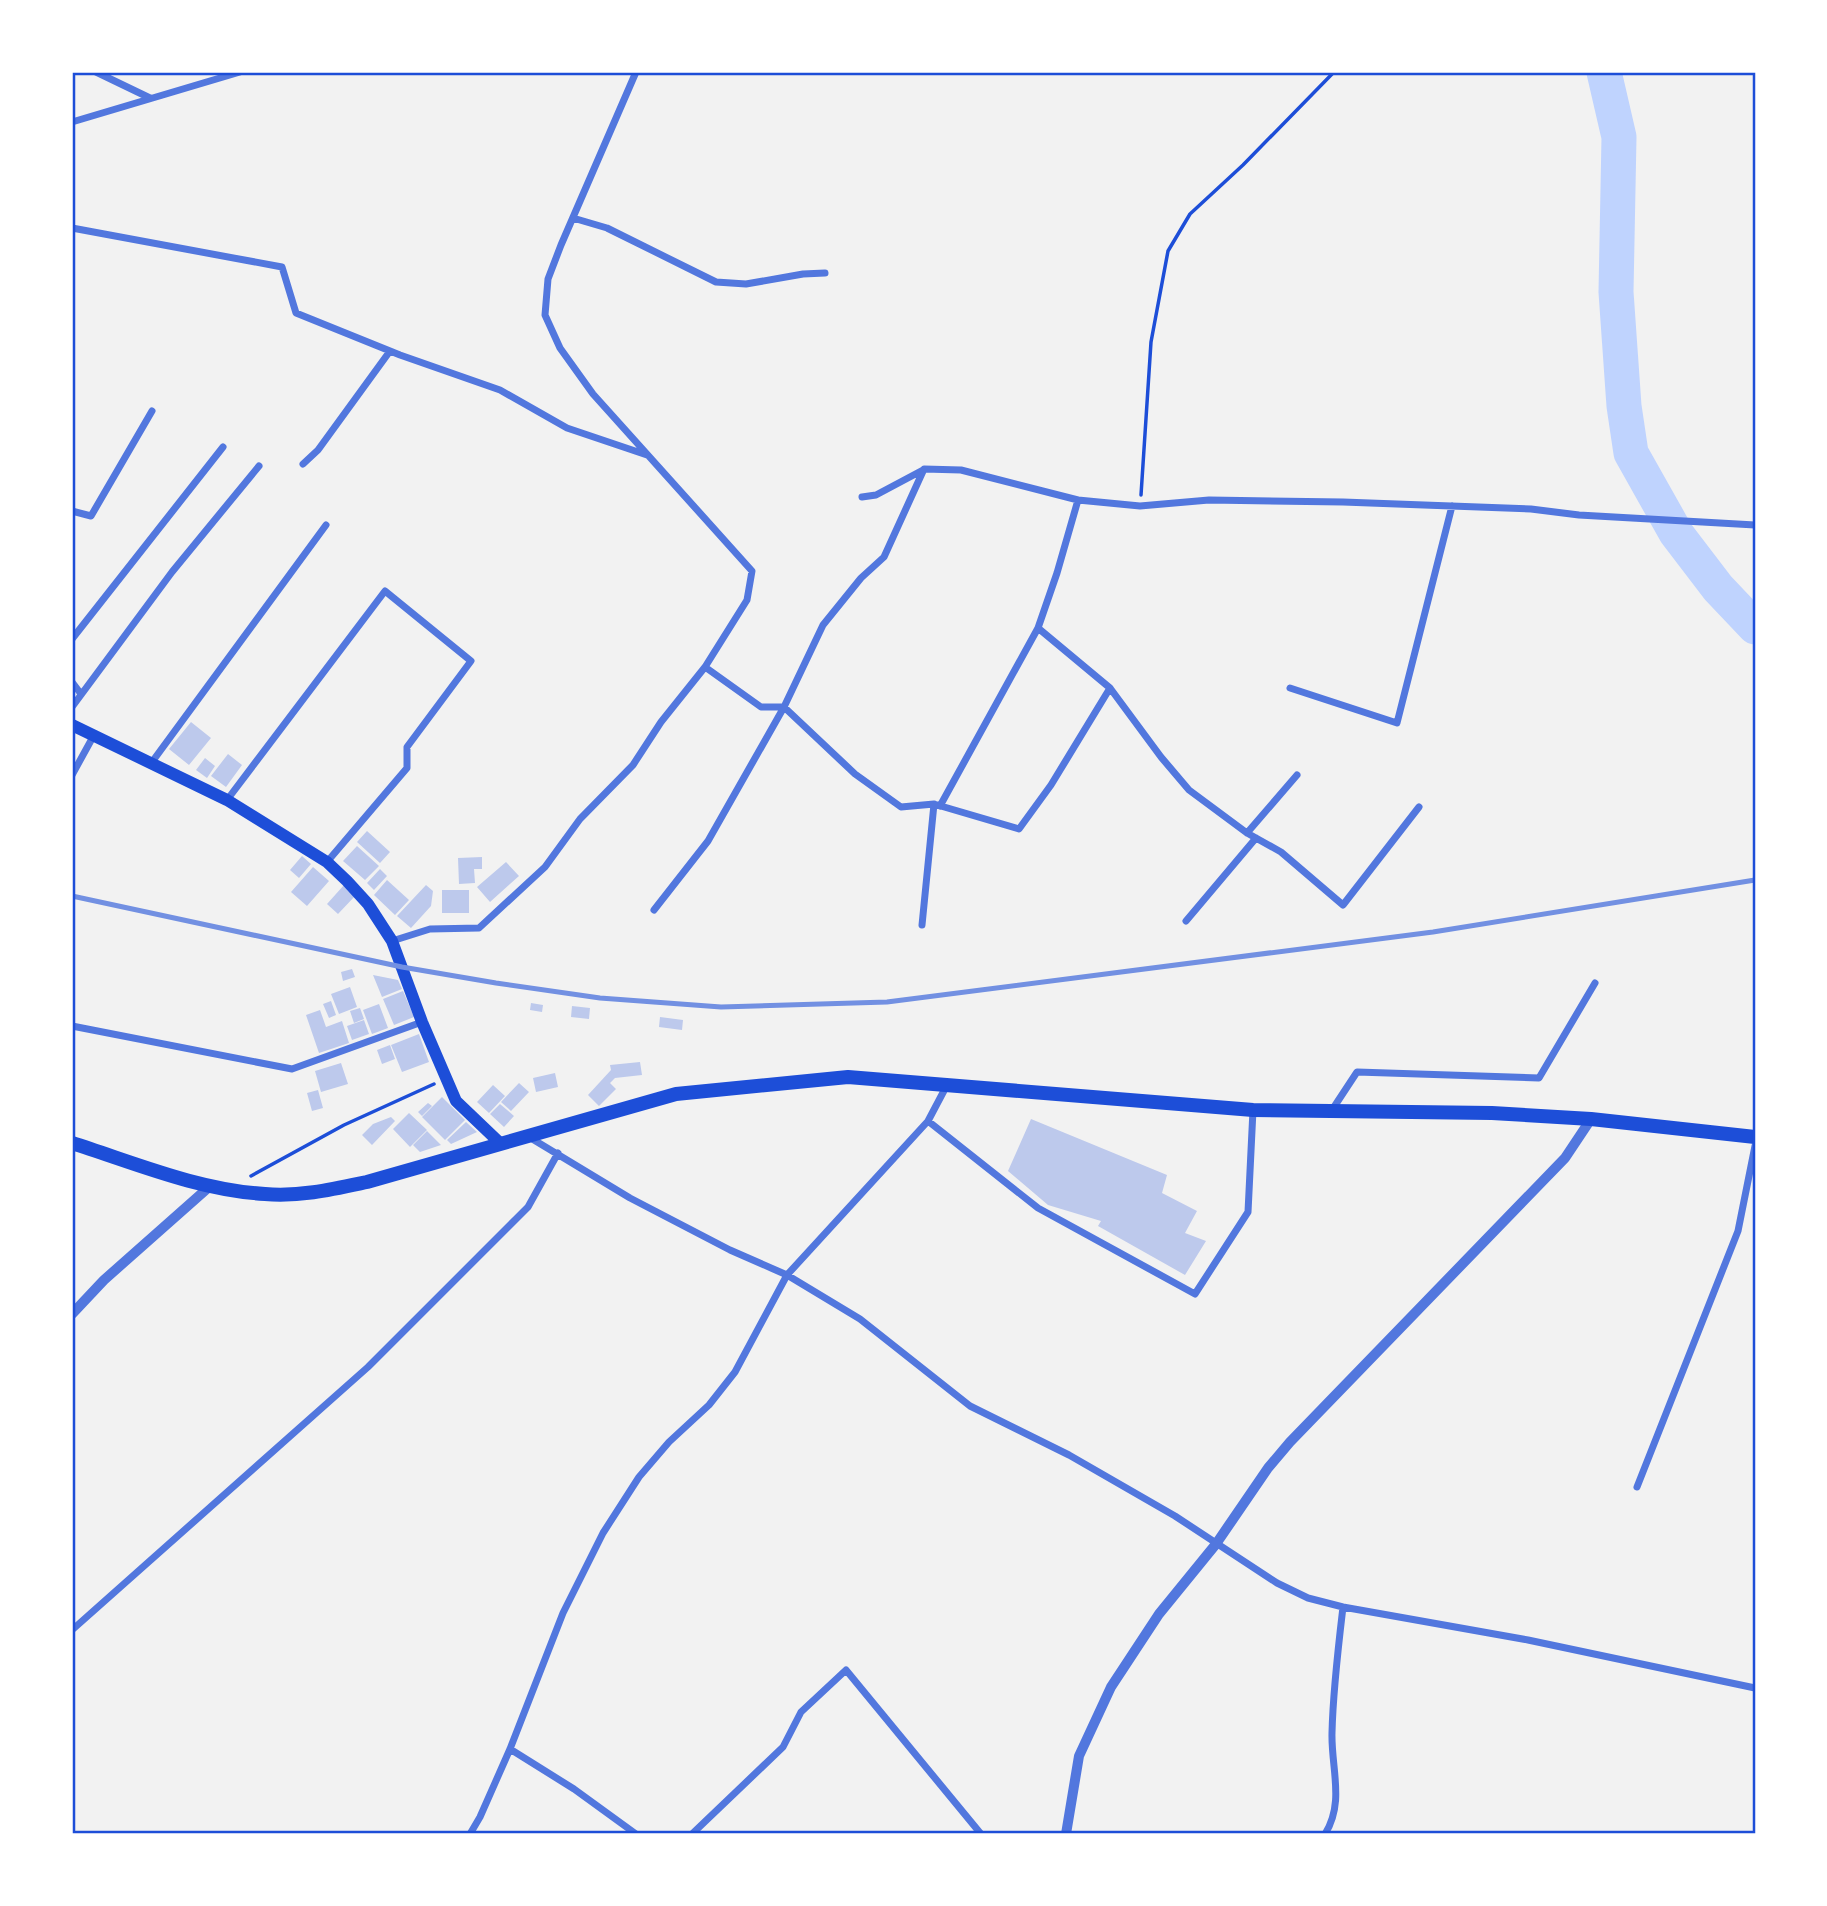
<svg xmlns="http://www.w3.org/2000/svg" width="1827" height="1906" viewBox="0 0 1827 1906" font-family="'Roboto Serif',serif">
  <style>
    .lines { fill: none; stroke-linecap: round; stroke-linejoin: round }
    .river { stroke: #bfd3fe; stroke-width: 35 }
    .building { fill: #bdc9ec }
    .path { stroke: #1d4ed8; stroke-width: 3.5 }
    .minor { stroke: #5277de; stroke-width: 7 }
    .tertiary { stroke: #5277de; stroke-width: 10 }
    .secondary { stroke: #1d4ed8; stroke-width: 12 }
    .trunk { stroke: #1d4ed8; stroke-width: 14 }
    .rail { stroke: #7290e2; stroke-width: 5 }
    .neatline { fill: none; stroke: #1d4ed8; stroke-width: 2.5 }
  </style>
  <rect width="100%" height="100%" fill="#f2f2f2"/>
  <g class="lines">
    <path class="river" d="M1604 72 1619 137 1616 292 1624 406 1631 453 1676 533 1718 588 1755 627"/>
  </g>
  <path class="building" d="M191 722 211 738 189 765 169 749Z
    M228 754 242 765 226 787 211 776Z
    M205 758 215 766 207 778 196 770Z
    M367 831 390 852 380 863 357 842Z
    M357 846 379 866 365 880 343 861Z
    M302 856 311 864 299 878 290 870Z
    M482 857V869H474L475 883 459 884 458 858Z
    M506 862 519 876 490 902 477 887Z
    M313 867 329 881 307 906 291 892Z
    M380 869 387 876 374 890 367 883Z
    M387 880 409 900 395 915 374 895Z
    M344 885 355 896 338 914 327 904Z
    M426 885 433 891 431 906 411 928 397 916Z
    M442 890H469V913H442Z
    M352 969 355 977 343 981 341 972Z
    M373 975 398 980 402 989 382 997Z
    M350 987 357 1007 339 1014 331 994Z
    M403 991 414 1017 394 1025 383 999Z
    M331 1001 336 1015 329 1018 323 1004Z
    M531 1003 543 1005 542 1012 530 1010Z
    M379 1004 388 1028 372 1034 363 1010Z
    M572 1006 590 1008 589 1019 571 1017Z
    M360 1008 364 1019 354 1023 350 1011Z
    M320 1010 326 1027 342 1021 349 1043 319 1053 306 1015Z
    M660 1017 683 1020 682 1030 659 1027Z
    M364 1020 369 1034 352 1040 347 1026Z
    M419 1034 429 1062 402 1072 391 1045Z
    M390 1045 395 1059 382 1064 377 1050Z
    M640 1062 642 1075 615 1078 610 1083 616 1089 599 1106 588 1095 611 1070 610 1065Z
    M341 1063 348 1084 321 1092 315 1071Z
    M555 1073 558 1087 536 1092 533 1078Z
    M519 1083 529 1092 511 1111 501 1102Z
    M493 1085 505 1096 489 1113 477 1102Z
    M318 1090 323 1108 312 1111 307 1093Z
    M442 1097 465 1120 445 1140 422 1117Z
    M428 1103 432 1106 422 1116 418 1112Z
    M500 1104 514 1116 504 1127 490 1114Z
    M409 1113 427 1130 410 1147 393 1129Z
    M391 1117 395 1121 372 1145 362 1135 373 1124Z
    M1031 1119 1167 1175 1162 1193 1197 1211 1185 1233 1206 1241 1185 1275 1098 1226 1101 1221 1048 1205 1008 1171Z
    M466 1122 477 1132 451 1144 447 1140Z
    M427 1131 441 1145 420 1152 413 1145Z"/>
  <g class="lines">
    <path class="path" d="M1141 495 1151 342 1168 251 1190 214 1243 165 1334 72
      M251 1176 344 1125 434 1084"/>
    <path class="minor" d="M96 72 150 98
      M72 122 240 72
      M573 218 607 228 716 282 746 284 803 274 825 273
      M72 228 282 267 296 313 400 355 500 390 567 428 647 455
      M303 464 318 450 390 351
      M862 497 876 495 923 470
      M72 511 91 516 152 411
      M1038 628 1110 688 1161 757 1189 790 1247 833 1281 852 1343 905 1419 807
      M72 639 223 447
      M705 667 761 707H784L855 774 901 807 934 804 1019 829 1051 785 1110 688
      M72 682 81 694
      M1290 688 1397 723 1452 506
      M72 707 172 572 259 466
      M152 762 326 525
      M72 775 94 735
      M227 800 385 591 471 661 407 747V768L327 862
      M940 806 1038 628 1057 573 1078 500 1140 506 1209 500 1343 502 1531 509 1579 515 1755 525
      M1247 833 1297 775
      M654 910 708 841 784 707 823 625 861 578 884 557 924 469 961 470 1078 500
      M1186 921 1256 838
      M922 925 934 804
      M392 941 430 929 479 928 545 867 580 819 633 765 661 722 705 667 747 600 752 571 593 394 560 348 545 315 548 279 561 245 636 72
      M72 1026 292 1069 422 1022
      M1332 1110 1357 1072 1539 1078 1595 983
      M928 1121 1038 1208 1195 1294 1248 1212 1253 1110
      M529 1137 630 1198 730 1250 787 1275 860 1319 970 1406 1069 1455 1175 1516 1277 1583 1308 1598 1343 1607 1528 1640 1755 1688
      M1637 1487 1738 1231 1755 1146
      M72 1630 368 1367 528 1207 558 1153
      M510 1749 574 1789 636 1834
      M470 1834 480 1817 510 1749 563 1613 603 1533 639 1477 669 1442 709 1405 735 1372 787 1275 928 1121 947 1085
      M692 1834 783 1747 801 1712 846 1670 981 1834
      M1325 1834C1345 1802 1331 1768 1332 1733 1333 1690 1338 1649 1343 1607"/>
    <path class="tertiary" d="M72 1314 104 1280 209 1187
      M1066 1834 1079 1756 1111 1687 1159 1614 1216 1544 1268 1468 1290 1442 1565 1158 1591 1119"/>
    <path class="secondary" d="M72 725 227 800 327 862 347 881 368 904 392 941 422 1022 456 1101 501 1144"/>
    <path class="trunk" d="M72 1143C135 1163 198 1190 265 1194 300 1197 334 1189 367 1182L676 1094 848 1077 1253 1110 1492 1113 1591 1119 1755 1137"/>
    <path class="rail" d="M72 896 402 967 496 983 600 998 721 1007 887 1002 1433 932 1755 880"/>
  </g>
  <rect width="1827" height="1906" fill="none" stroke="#ffffff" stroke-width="147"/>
  <rect x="74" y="74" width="1680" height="1758" class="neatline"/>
</svg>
